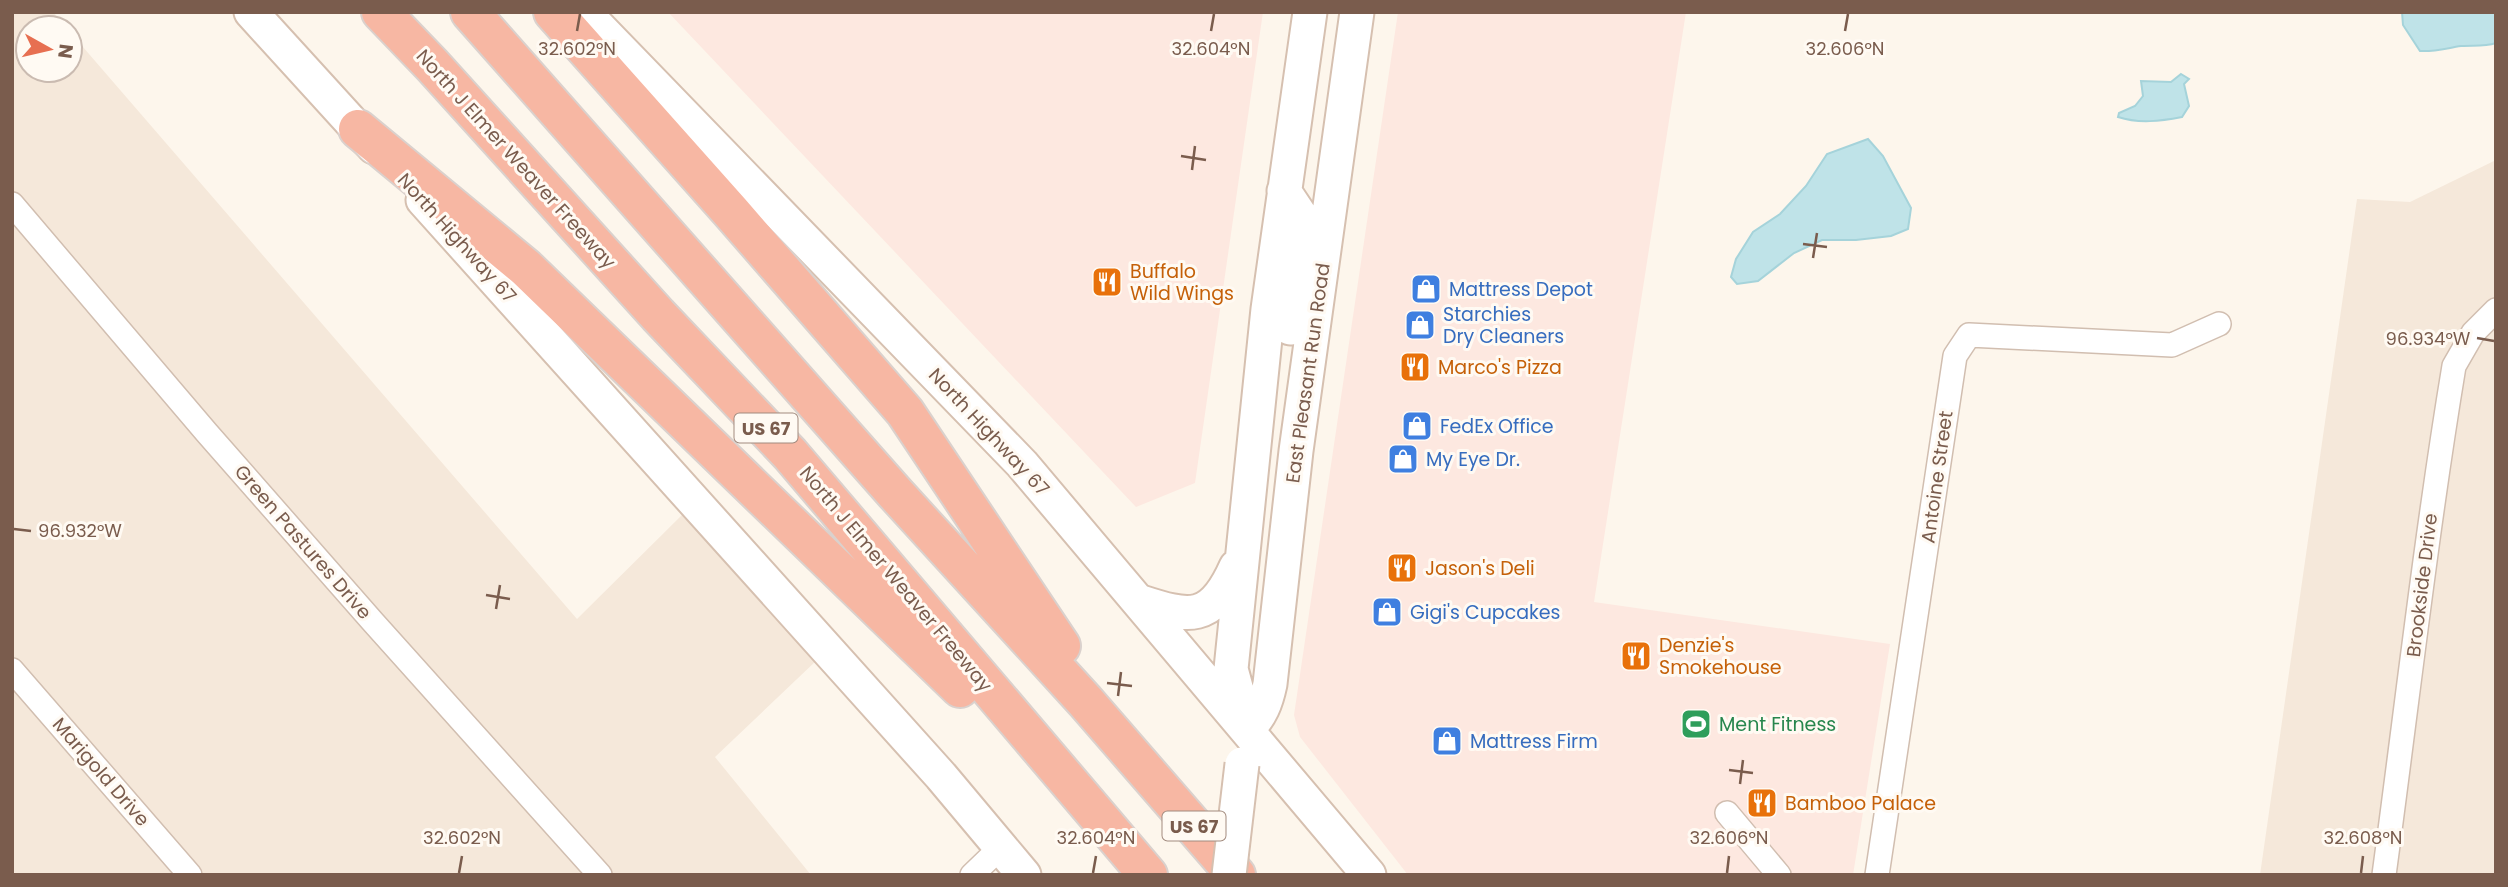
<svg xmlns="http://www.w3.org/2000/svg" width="2508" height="887" viewBox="0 0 2508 887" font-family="Poppins,sans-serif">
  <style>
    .residential { fill: #f5e8da }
    .commercial { fill: #fde8e0 }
    .water { fill: #bfe3e8; stroke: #a5d3da; stroke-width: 2 }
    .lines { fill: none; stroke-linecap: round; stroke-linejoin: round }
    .minor-casing { stroke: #d1beb0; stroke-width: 26 }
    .secondary-casing { stroke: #d6c0b0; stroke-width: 37 }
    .motorway-casing { stroke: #dad1cd; stroke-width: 42 }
    .minor { stroke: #fff; stroke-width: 23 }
    .secondary { stroke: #fff; stroke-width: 33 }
    .motorway { stroke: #f7b7a3; stroke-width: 38 }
    .secondary-bridge-casing { stroke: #d6c0b0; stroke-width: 37; stroke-linecap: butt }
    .secondary-bridge { stroke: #fff; stroke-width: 33 }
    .ticks { fill: none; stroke: #7a5c4d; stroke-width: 2.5 }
    .labels { text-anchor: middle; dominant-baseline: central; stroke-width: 6; stroke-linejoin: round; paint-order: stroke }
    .shield { fill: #fffaf3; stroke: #a28b7f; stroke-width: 2 }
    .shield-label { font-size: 18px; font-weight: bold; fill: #7a5c4d }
    .street-label { font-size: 19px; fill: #7a5c4d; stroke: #fffaf3 }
    .food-label { font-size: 19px; fill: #c56008; stroke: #fffaf3; text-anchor: start }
    .shop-label { font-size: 19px; fill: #366cbe; stroke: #fffaf3; text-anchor: start }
    .leisure-label { font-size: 19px; fill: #27864d; stroke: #fffaf3; text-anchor: start }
    .ticks-label { font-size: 18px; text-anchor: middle; fill: #7a5c4d; stroke: #fffaf3; stroke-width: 6; stroke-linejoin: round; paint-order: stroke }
  </style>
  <rect width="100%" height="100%" fill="#fdf6ec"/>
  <path class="residential" d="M12 12H53L67 28H28V70H70V32L577 619 684 513 817 660 715 757 811 875H12Z
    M2496 160V875H2260L2357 199 2410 202Z"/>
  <path class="commercial" d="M668 12H1263L1195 483 1136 507Z
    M1398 12H1686L1594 602 1890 644 1853 875H1408L1300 737 1294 715Z"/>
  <path class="water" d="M2402 12H2496V43C2484 47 2473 45 2461 46 2447 48 2435 52 2420 51L2403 25Z
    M2181 74 2189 79 2184 84 2189 106 2182 117C2161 121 2139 124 2118 117L2119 113 2135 106 2143 96 2141 81 2171 82Z
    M1868 139 1883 156 1911 208 1908 229 1891 236 1856 240H1822L1794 253 1758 281 1737 284 1731 277 1736 259 1753 232 1780 214 1806 186 1827 154Z"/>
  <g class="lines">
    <g class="minor-casing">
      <path id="minor" d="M12 204 207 433 373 622 600 875
        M12 670 190 875
        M1727 813 1779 875
        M972 875 1000 848
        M1877 875 1955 356 1969 335 2172 345 2219 324
        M2384 875C2407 705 2426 535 2454 366L2473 333 2496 310"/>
    </g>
    <g class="secondary-casing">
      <path id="secondary" d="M251 12 374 147
        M584 12 1022 464 1369 875
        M1284 191 1304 221 1290 328
        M423 200 941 776 1024 875
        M1138 601C1190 618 1211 623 1236 567
        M1245 720 1231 669 1268 309 1310 12
        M1248 729C1261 715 1266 703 1270 684L1296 451 1357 12"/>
    </g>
    <g class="motorway-casing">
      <path id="motorway" d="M381 12 432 65 658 315 790 454 1148 875
        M470 12 895 493 1085 701 1236 875
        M553 12 731 212 905 412 1061 646
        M358 129 526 268 960 688"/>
    </g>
    <use href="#minor" class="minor"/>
    <use href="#secondary" class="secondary"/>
    <use href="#motorway" class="motorway"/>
    <g class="secondary-bridge-casing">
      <path id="secondary-bridge" d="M1229 875 1242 764"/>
    </g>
    <use href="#secondary-bridge" class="secondary-bridge"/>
  </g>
  <path class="ticks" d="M577 31 580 14M1211 31 1214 14M1845 31 1848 14M1181 156 1206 160M1192 170 1195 146M1803 244 1827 247M1813 258 1817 233M2477 338 2494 341M14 529 31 531M486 595 510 599M496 609 500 585M1107 683 1132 686M1118 696 1121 672M1729 770 1753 773M1740 784 1743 760M459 873 462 856M1093 873 1096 856M1727 873 1729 856M2361 873 2363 856"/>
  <defs>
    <g id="restaurant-square" transform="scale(1.575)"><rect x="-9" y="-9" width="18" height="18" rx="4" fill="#e8710a" stroke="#fffaf3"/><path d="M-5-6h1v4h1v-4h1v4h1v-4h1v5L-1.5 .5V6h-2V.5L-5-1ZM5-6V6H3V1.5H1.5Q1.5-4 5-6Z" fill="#fff"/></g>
    <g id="shop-square" transform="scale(1.575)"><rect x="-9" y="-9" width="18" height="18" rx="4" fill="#3f7fe0" stroke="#fffaf3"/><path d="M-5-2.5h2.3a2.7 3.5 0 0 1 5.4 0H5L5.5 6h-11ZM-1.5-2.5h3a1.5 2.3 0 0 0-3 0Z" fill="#fff"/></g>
    <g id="stadium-square" transform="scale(1.575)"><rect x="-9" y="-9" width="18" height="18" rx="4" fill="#2e9e5b" stroke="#fffaf3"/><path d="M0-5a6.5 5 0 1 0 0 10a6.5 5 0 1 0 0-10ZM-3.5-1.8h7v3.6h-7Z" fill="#fff"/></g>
  </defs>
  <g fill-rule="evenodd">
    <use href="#restaurant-square" x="1107" y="282"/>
    <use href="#shop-square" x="1426" y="289"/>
    <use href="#shop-square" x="1420" y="325"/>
    <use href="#restaurant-square" x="1415" y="367"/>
    <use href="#shop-square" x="1417" y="426"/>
    <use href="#shop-square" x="1403" y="459"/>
    <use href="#restaurant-square" x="1402" y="568"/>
    <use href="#shop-square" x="1387" y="612"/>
    <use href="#restaurant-square" x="1636" y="656"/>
    <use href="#stadium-square" x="1696" y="724"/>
    <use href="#shop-square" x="1447" y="741"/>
    <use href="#restaurant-square" x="1762" y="803"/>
  </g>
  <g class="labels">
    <g class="shield">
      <rect x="734.5" y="413.5" width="63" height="29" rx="5"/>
      <rect x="1162.5" y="811.5" width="63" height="29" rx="5"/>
    </g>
    <g class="shield-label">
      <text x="766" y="428">US 67</text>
      <text x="1194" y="826">US 67</text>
    </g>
    <g class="street-label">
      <text transform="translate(516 159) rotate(48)">North J Elmer Weaver Freeway</text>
      <text transform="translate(457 238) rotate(48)">North Highway 67</text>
      <text transform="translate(1308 373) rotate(-82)">East Pleasant Run Road</text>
      <text transform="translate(989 432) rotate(47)">North Highway 67</text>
      <text transform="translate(1937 477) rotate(-82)">Antoine Street</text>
      <text transform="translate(303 542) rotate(49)">Green Pastures Drive</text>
      <text transform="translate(896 579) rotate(50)">North J Elmer Weaver Freeway</text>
      <text transform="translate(2422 585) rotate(-83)">Brookside Drive</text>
      <text transform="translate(101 772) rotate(49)">Marigold Drive</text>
    </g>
    <g class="food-label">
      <text x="1130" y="271">Buffalo<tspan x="1130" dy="22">Wild Wings</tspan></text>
      <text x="1438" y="367">Marco's Pizza</text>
      <text x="1425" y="568">Jason's Deli</text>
      <text x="1659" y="645">Denzie's<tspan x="1659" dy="22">Smokehouse</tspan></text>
      <text x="1785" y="803">Bamboo Palace</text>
    </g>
    <g class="shop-label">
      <text x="1449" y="289">Mattress Depot</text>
      <text x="1443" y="314">Starchies<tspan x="1443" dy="22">Dry Cleaners</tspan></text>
      <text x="1440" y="426">FedEx Office</text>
      <text x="1426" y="459">My Eye Dr.</text>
      <text x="1410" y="612">Gigi's Cupcakes</text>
      <text x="1470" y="741">Mattress Firm</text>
    </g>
    <g class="leisure-label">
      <text x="1719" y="724">Ment Fitness</text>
    </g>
  </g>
  <g class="ticks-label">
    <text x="577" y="55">32.602°N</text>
    <text x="1211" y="55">32.604°N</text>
    <text x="1845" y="55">32.606°N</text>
    <text x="2428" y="345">96.934°W</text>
    <text x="80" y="537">96.932°W</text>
    <text x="462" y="844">32.602°N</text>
    <text x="1096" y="844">32.604°N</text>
    <text x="1729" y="844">32.606°N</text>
    <text x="2363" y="844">32.608°N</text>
  </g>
  <rect width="2508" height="887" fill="none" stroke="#7a5c4d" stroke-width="28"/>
  <g transform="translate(49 49) rotate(98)"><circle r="33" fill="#fffaf3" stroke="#cabbb1" stroke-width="2"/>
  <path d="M0-5L12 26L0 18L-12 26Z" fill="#e76f51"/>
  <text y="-10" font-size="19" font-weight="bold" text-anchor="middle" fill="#7a5c4d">N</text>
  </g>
</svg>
